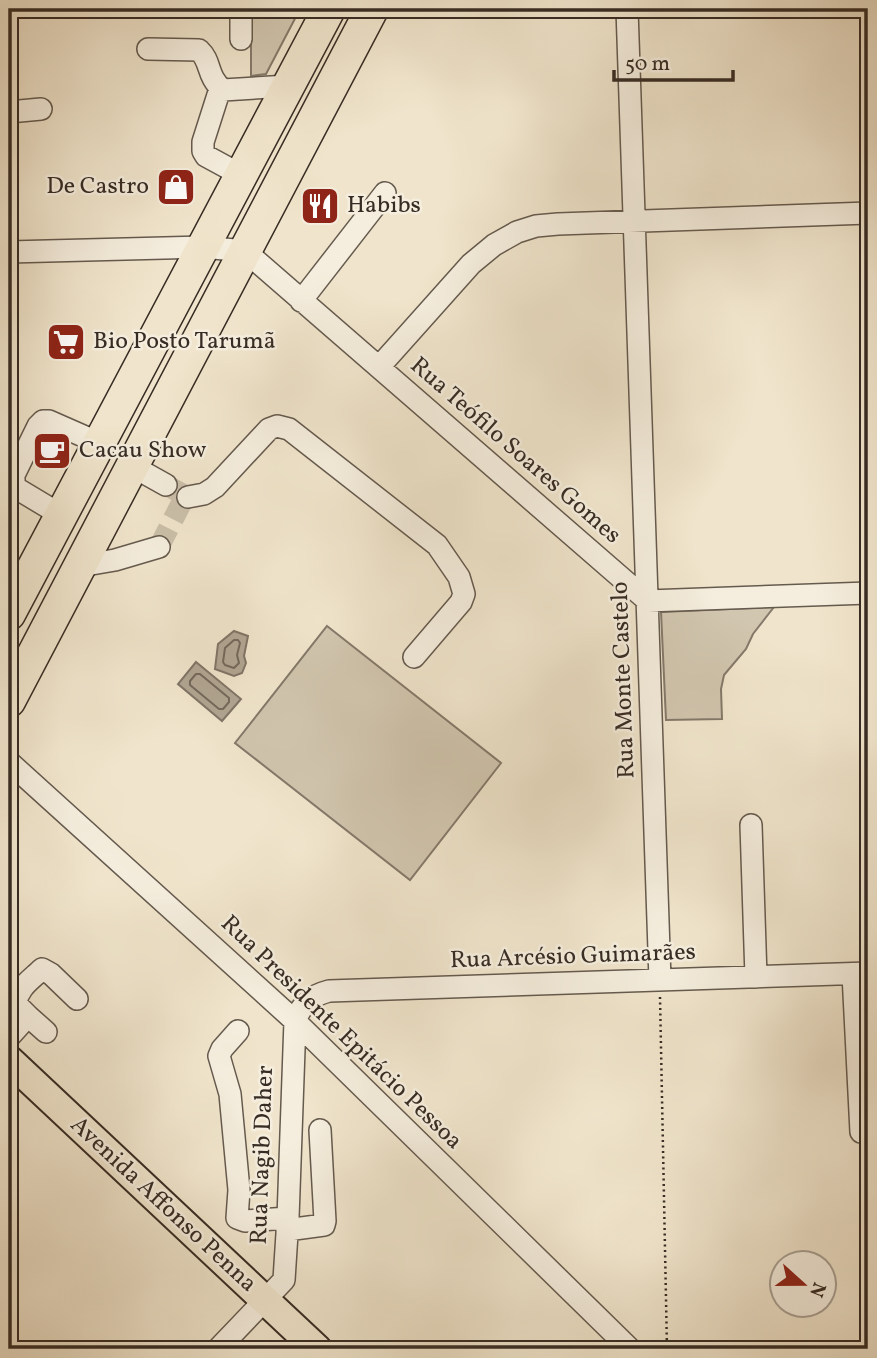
<svg xmlns="http://www.w3.org/2000/svg" width="877" height="1358" viewBox="0 0 877 1358" font-family="Vollkorn,serif">
  <style>
    .green { fill: #d1c6af; stroke: #84796a; stroke-width: 2 }
    .water { fill: #b1a693; stroke: #807567; stroke-width: 2 }
    .lines { fill: none; stroke-linecap: round; stroke-linejoin: round }
    .shore { stroke: #74695c; stroke-width: 2 }
    .minor-tunnel { stroke: #cbc0aa; stroke-width: 21; stroke-dasharray: 21 10; stroke-linecap: butt }
    .minor-casing { stroke: #655a4e; stroke-width: 24 }
    .major-casing { stroke: #372c24; stroke-width: 32 }
    .highway-casing { stroke: #372c24; stroke-width: 35 }
    .path { stroke: #372c24; stroke-width: 2.5; stroke-dasharray: 2 3.5; stroke-linecap: butt }
    .minor { stroke: #f5eede; stroke-width: 21 }
    .major { stroke: #f0e5cc; stroke-width: 28 }
    .highway { stroke: #f0e5cc; stroke-width: 32 }
    .labels { text-anchor: middle; dominant-baseline: central; stroke-width: 5; stroke-linejoin: round; paint-order: stroke }
    .poi-label { font-size: 24px; fill: #372c24; stroke: #f5eede; text-anchor: start }
    .street-label { font-size: 24px; fill: #372c24; stroke: #f5eede }
  </style>
  <rect width="100%" height="100%" fill="#f0e5cc"/>
  <filter id="stains"><feTurbulence type="fractalNoise" baseFrequency=".00286" numOctaves="4"/><feColorMatrix values="0 0 0 0 .2 0 0 0 0 .09 0 0 0 0 .02 0 0 0 .5 -.17"/></filter>
  <radialGradient id="worn" r=".72"><stop offset=".6" stop-color="#630" stop-opacity="0"/><stop offset="1" stop-color="#630" stop-opacity=".3"/></radialGradient>
  <path class="green" d="M251 9H300L266 74 251 76Z
    M774 607 753 634 746 649 724 675 721 689 722 719 666 720 661 612Z
    M327 626 501 763 410 880 235 743Z"/>
  <path class="water" d="M234 631 248 636 244 656 246 663 242 673 234 676 215 669 218 644Z
    M196 662 241 699 222 721 178 684Z"/>
  <g class="lines">
    <path class="shore" d="M234 640H238L240 643 237 655 239 663 234 668 225 665 223 662 225 648Z
      M196 674H200L229 698V702L223 709H219L190 685V681Z"/>
    <path class="minor-tunnel" d="M159 547 182 502 188 497 166 485"/>
    <g class="minor-casing">
      <path id="minor" d="M241 9V39
        M627 9 660 980
        M148 49 199 50C212 62 206 76 223 90
        M9 112 41 109
        M241 175 206 156 203 151V142L218 95 223 90 288 86
        M9 252 203 247 245 251 648 601 868 593
        M301 301 385 193
        M379 367 471 264 494 245 517 232 536 226 558 224 868 213
        M132 466 166 485
        M188 497 204 494 215 487 269 429 277 426 289 429 437 545 459 577 464 594 461 602 414 657
        M61 515 16 488 14 482V475L38 426 43 421H49L99 443
        M80 566 115 560 159 547
        M9 762 295 1021 630 1349
        M751 825 756 977
        M853 974 861 1132H868
        M28 1016 16 1004C17 988 32 979 42 969L51 974 77 999
        M238 1031 222 1049 219 1056 230 1094 239 1190 237 1218 245 1221 288 1218
        M9 1037 28 1016 46 1032
        M287 1230 324 1225 325 1221 320 1130
        M218 1349 284 1280 288 1218 295 1021C302 1004 310 996 329 991L868 973"/>
    </g>
    <g class="major-casing">
      <path id="major" d="M9 1060 317 1349"/>
    </g>
    <g class="highway-casing">
      <path id="highway" d="M9 614 329 9
        M9 701 372 9"/>
    </g>
    <path class="path" d="M9 733 13 725
      M660 997 667 1349"/>
    <use href="#minor" class="minor"/>
    <use href="#major" class="major"/>
    <use href="#highway" class="highway"/>
  </g>
  <defs>
    <g id="shop-square" transform="scale(2.0125)"><rect x="-9" y="-9" width="18" height="18" rx="4" fill="#8f2418" stroke="#f5eede"/><path d="M-5-2.5h2.3a2.7 3.5 0 0 1 5.4 0H5L5.5 6h-11ZM-1.5-2.5h3a1.5 2.3 0 0 0-3 0Z" fill="#fff"/></g>
    <g id="restaurant-square" transform="scale(2.0125)"><rect x="-9" y="-9" width="18" height="18" rx="4" fill="#8f2418" stroke="#f5eede"/><path d="M-5-6h1v4h1v-4h1v4h1v-4h1v5L-1.5 .5V6h-2V.5L-5-1ZM5-6V6H3V1.5H1.5Q1.5-4 5-6Z" fill="#fff"/></g>
    <g id="supermarket-square" transform="scale(2.0125)"><rect x="-9" y="-9" width="18" height="18" rx="4" fill="#8f2418" stroke="#f5eede"/><path d="M-6-5.5h2.5l.6 2H6L4.5 2H-2.5L-4.4-4H-6ZM-1.5 3.2a1.3 1.3 0 1 0 .1 0ZM3 3.2a1.3 1.3 0 1 0 .1 0Z" fill="#fff"/></g>
    <g id="cafe-square" transform="scale(2.0125)"><rect x="-9" y="-9" width="18" height="18" rx="4" fill="#8f2418" stroke="#f5eede"/><path d="M-5.5-4.5H6V0H3Q3 3.5 0 3.5H-2.5Q-5.5 3.5-5.5 0ZM3-3.2v2h1.7v-2ZM-6 4.5H4V6H-6Z" fill="#fff"/></g>
  </defs>
  <g fill-rule="evenodd">
    <use href="#shop-square" x="176" y="187"/>
    <use href="#restaurant-square" x="320" y="206"/>
    <use href="#supermarket-square" x="66" y="342"/>
    <use href="#cafe-square" x="52" y="451"/>
  </g>
  <g class="labels">
    <g class="poi-label">
      <text x="149" y="187" text-anchor="end">De Castro</text>
      <text x="347" y="206">Habibs</text>
      <text x="93" y="342">Bio Posto Tarumã</text>
      <text x="79" y="451">Cacau Show</text>
    </g>
    <g class="street-label">
      <text transform="translate(515 451) rotate(41)">Rua Teófilo Soares Gomes</text>
      <text transform="translate(624 680) rotate(-92)">Rua Monte Castelo</text>
      <text transform="translate(573 957) rotate(-2)">Rua Arcésio Guimarães</text>
      <text transform="translate(341 1033) rotate(44)">Rua Presidente Epitácio Pessoa</text>
      <text transform="translate(263 1155) rotate(-88)">Rua Nagib Daher</text>
      <text transform="translate(163 1205) rotate(43)">Avenida Affonso Penna</text>
    </g>
  </g>
  <rect width="877" height="1358" fill="none" stroke="#f0e5cc" stroke-width="35"/>
  <rect x="10" y="10" width="856" height="1337" fill="none" stroke="#372c24" stroke-width="3.5"/>
  <rect x="18" y="18" width="842" height="1323" fill="none" stroke="#372c24" stroke-width="2"/>
  <g transform="translate(803 1284) rotate(111)"><circle r="33" fill="#f5eede" stroke="#a9a094" stroke-width="2"/>
  <path d="M0-5L12 26L0 18L-12 26Z" fill="#8f2418"/>
  <text y="-10" font-size="19" font-weight="bold" text-anchor="middle" fill="#372c24">N</text>
  </g>
  <path d="M614 70v10h119v-10" fill="none" stroke="#372c24" stroke-width="3.5"/>
  <text x="625" y="70" font-size="21" fill="#372c24" stroke="#f5eede" stroke-width="5" paint-order="stroke">50 m</text>
  <rect width="100%" height="100%" filter="url(#stains)"/>
  <rect width="100%" height="100%" fill="url(#worn)"/>
</svg>
